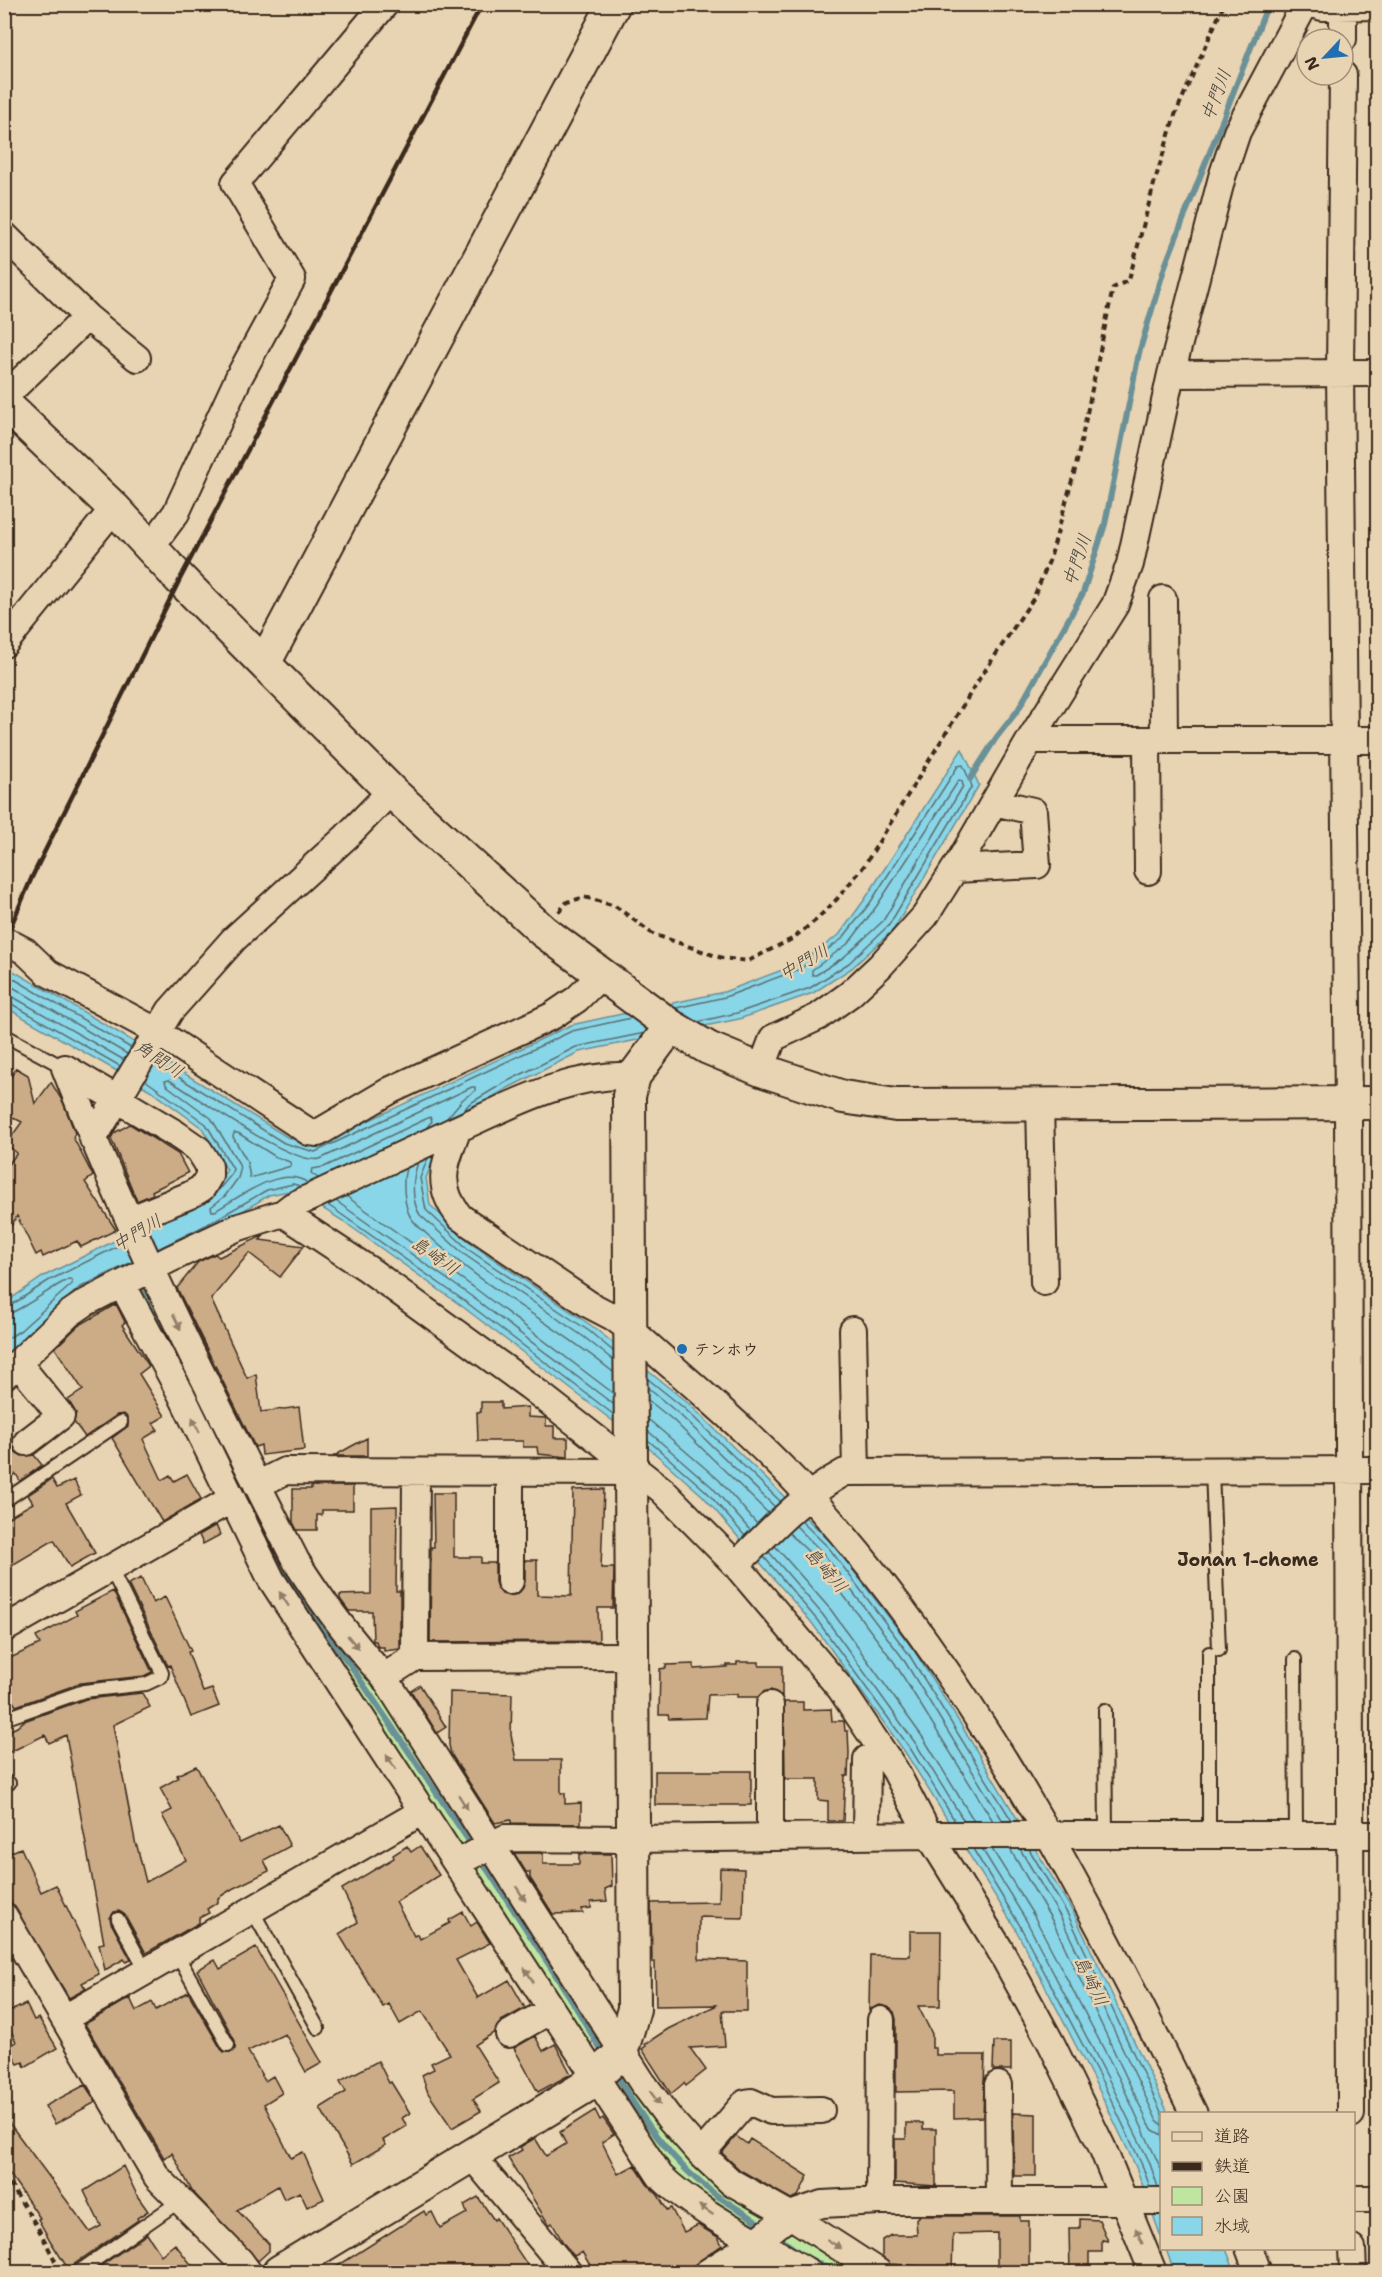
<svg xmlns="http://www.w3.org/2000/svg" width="1382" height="2277" viewBox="0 0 1382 2277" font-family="'Shantell Sans','Klee One',sans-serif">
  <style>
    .green { fill: #bfe6a1; stroke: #7d8860; stroke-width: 1.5 }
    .water { fill: #89d6e8; stroke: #6a9197; stroke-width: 1.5 }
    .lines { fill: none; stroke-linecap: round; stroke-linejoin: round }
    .shore { stroke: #5a6f6f; stroke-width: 1.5 }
    .stream { stroke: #6a9197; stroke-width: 6 }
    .building { fill: #ccac87; stroke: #3b2a1e; stroke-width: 1.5 }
    .service-casing { stroke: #3b2a1e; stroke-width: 16 }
    .minor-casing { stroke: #3b2a1e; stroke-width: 30 }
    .tertiary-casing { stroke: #3b2a1e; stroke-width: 36 }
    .path { stroke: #3b2a1e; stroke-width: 4; stroke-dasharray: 6 4.5; stroke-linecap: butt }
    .service { stroke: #e8d3b2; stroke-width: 12 }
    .minor { stroke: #e8d3b2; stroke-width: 26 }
    .tertiary { stroke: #e8d3b2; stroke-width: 32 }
    .rail { stroke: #3b2a1e; stroke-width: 4.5 }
    .oneway { fill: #927e68 }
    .poi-dot { fill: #1f6fb2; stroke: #e8d3b2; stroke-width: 2 }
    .labels { text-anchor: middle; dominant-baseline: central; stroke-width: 5; stroke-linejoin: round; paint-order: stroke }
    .poi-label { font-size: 16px; font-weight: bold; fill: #3b2a1e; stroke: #e8d3b2; text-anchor: start }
    .water-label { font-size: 18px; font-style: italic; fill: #47443c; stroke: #e8d3b2 }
    .neighbourhood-label { font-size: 18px; font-weight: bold; fill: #3b2a1e; stroke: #e8d3b2 }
  </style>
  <rect width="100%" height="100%" fill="#e8d3b2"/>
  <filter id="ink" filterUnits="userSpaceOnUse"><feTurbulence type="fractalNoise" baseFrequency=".0167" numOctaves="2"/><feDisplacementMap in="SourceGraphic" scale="12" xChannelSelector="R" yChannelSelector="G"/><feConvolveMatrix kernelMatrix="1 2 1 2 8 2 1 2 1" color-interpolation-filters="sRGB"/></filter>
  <g filter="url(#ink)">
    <path class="green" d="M146 1281 376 1687 471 1828 534 1936 599 2028 598 2036 588 2047 289 1593 135 1289Z
      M625 2068 695 2163 864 2272H820L668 2173 610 2086Z"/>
    <path class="water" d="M962 749 979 785 894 929 852 968 813 993 739 1019 579 1052 506 1089 472 1109 438 1149 426 1178 430 1205 473 1245 592 1326 688 1403 833 1544 913 1649 963 1728 1073 1912 1168 2113 1162 2114 1161 2237 1136 2167 1099 2090 1014 1926 905 1752 812 1623 703 1496 651 1450 463 1307 343 1221 294 1190 269 1195 5 1357V1303L44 1276 197 1200 215 1186 227 1170 202 1128 150 1090 5 1007V966L121 1034 287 1137 315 1146 571 1025 724 992 798 964 839 935 865 899Z
      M1166 2249H1226L1235 2272H1174Z"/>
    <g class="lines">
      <path class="shore" d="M959 780 962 781 963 786 883 921 844 957 816 975H812V970L849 943 876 907Z
        M4 973 131 1048
        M4 982 127 1054
        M4 995 13 997 124 1060
        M4 1003H10L120 1066
        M676 1008 725 997 800 969 842 939 870 903 958 766 963 765 972 786 889 925 849 963 810 988 737 1013 697 1022
        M156 1063 284 1143 315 1152 572 1031 631 1018
        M145 1080 206 1124 233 1169 231 1175 215 1194
        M463 1111 469 1104 504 1083 576 1047 645 1033
        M234 1133H238L276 1157 290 1162 291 1166 250 1178 247 1161 233 1137Z
        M428 1158 420 1178 426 1210 469 1250 589 1331 613 1351
        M418 1163C412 1178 411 1201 420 1215L465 1255 584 1337 613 1360
        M406 1169C402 1181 404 1207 411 1218 418 1228 430 1236 438 1244 491 1292 557 1326 613 1372
        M318 1178 311 1173 312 1169 324 1167 430 1117 432 1121 427 1127
        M308 1183C281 1164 240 1197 215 1211H212L211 1207 225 1196 238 1178 240 1171 239 1164 211 1118 166 1085 165 1081 169 1080C197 1097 292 1166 320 1159L472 1087H475V1091L463 1099 447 1118
        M346 1196 476 1289 613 1393
        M336 1201 471 1296 613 1404
        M328 1205 466 1302 613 1414
        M158 1249 206 1225 267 1190 293 1184 300 1186
        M68 1298 79 1288 132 1262
        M4 1307 10 1306 48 1281 124 1243
        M4 1315C17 1314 53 1286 69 1279L72 1280V1284L21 1330 4 1341
        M648 1379 684 1408 781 1502
        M648 1388 679 1414 775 1507
        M648 1400 673 1420 768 1513
        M648 1419 719 1480 757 1524
        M648 1431 712 1487 750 1530
        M648 1440 707 1492 745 1536
        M801 1521 829 1548 908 1653 1012 1821
        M796 1526 823 1553 902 1657 1003 1821
        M789 1533 816 1559 894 1662 993 1821
        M775 1546 831 1610 924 1739 974 1821
        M769 1552 823 1615 916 1744 964 1821
        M764 1557 817 1620 910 1748 955 1821
        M973 1849 1019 1924 1105 2087 1142 2165 1150 2187
        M982 1849 1026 1920 1111 2084 1149 2161 1158 2187
        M992 1849 1034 1916 1120 2080 1162 2171
        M1010 1849 1053 1922 1148 2123 1153 2130 1162 2135
        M1020 1849 1061 1918 1156 2119 1162 2125
        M1029 1849 1068 1915 1162 2114"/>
      <path class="stream" d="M970 779 996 738 1018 710 1083 593 1105 524 1139 353 1165 266 1268 4
        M137 1282 163 1335
        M232 1470 284 1572 315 1620 351 1666 473 1847
        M480 1858 568 1994 604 2055
        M614 2071C641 2117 672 2164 716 2195 732 2206 750 2215 766 2228
        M776 2236 797 2251
        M808 2258 835 2272"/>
    </g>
    <path class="building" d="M16 1068 28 1075 35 1104 51 1082 63 1102 75 1133 73 1137 93 1176 85 1182 116 1230 81 1247 77 1241 43 1257 41 1252 36 1255 17 1216 4 1237V1170L17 1153 6 1144 22 1122 4 1113V1090Z
      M130 1124 178 1154 188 1173 152 1191 153 1194 137 1201 111 1138 114 1133Z
      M264 1235 260 1240 304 1246 280 1277 249 1253 211 1299 247 1378 256 1374 261 1412 299 1407 304 1450 262 1455 261 1445 255 1447 177 1288 198 1262 215 1254 219 1257Z
      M116 1304 125 1322 122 1325 149 1366 139 1374 165 1416 153 1423 158 1430 143 1439 162 1480 170 1475 174 1481 187 1474 201 1499 162 1522 112 1438 128 1426V1418L124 1414 117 1415 85 1437 74 1422 76 1413 68 1400 83 1390 55 1348 78 1326Z
      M481 1402H501V1409L528 1407V1417L546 1418V1426H554V1438H568V1457L538 1454 537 1447H523V1441H478L477 1412H481Z
      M4 1427 13 1437 12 1444 15 1452 22 1456 34 1455 42 1465 20 1481 16 1474 12 1476 4 1460Z
      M367 1438V1456H334L352 1446Z
      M52 1479 57 1488 74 1480 81 1495 66 1503 95 1553 70 1567 54 1540 4 1570V1520L33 1503 28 1495Z
      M311 1486H353V1510H322V1515H317V1530H297L293 1522V1489H311Z
      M604 1489 601 1568H614L613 1608H598L599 1641 430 1642 431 1547H434L433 1493H454V1557H481V1563H495V1582L497 1588 502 1594 509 1596 518 1594 523 1588 525 1582V1560H537V1595L571 1596 573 1490Z
      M397 1506 396 1591H400V1649L384 1651V1647H378L376 1641H373L372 1611H349L340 1599V1595L371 1594V1507Z
      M216 1525 220 1535 203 1544 199 1535Z
      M141 1578 153 1603 165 1597 191 1651 188 1652 203 1692 212 1689 219 1706 191 1717 170 1665 168 1666 128 1584Z
      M113 1591 152 1672 144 1676 81 1683 16 1706 4 1687V1661L40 1644 36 1637 77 1615 75 1611Z
      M737 1662H759V1666H782V1696L771 1690 763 1692 758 1697H737V1694L708 1695 706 1718 669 1719 668 1715H659L660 1669 666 1668V1665L694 1664V1669L727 1667V1665H737Z
      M420 1685 446 1727 437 1733 411 1691Z
      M450 1692 512 1694 511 1735 516 1760H561V1793H565V1804L581 1803V1824L511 1823V1820L495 1823 451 1754 449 1745Z
      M142 1693 150 1707 113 1725 136 1846H137L146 1882 186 1860 162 1815 172 1810 160 1788 178 1778 177 1775 196 1766 240 1843 279 1825 290 1846 264 1860 269 1871 232 1889 218 1898V1902L207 1909 209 1913 199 1918V1923L146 1953 125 1915 119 1911 114 1912 110 1918 111 1923 131 1960 126 1962 124 1959 105 1970 99 1944 104 1943 66 1735 49 1743 45 1735 4 1755V1733L17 1727 24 1721 86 1699Z
      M784 1702H803V1710L831 1709 832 1721H844L845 1731H848L849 1753 848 1776H845L843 1821H828V1801L818 1800V1779H785Z
      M655 1771H751V1805H655Z
      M407 1846 411 1852 420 1846 439 1875 396 1902 414 1936 418 1934 420 1939 450 1923 449 1920 463 1912 471 1926 477 1922 490 1943 456 1960 478 1998 509 1980 525 2008 501 2021 495 2032 475 2045 499 2083 473 2099 481 2111 452 2128 428 2093 422 2075 434 2069 431 2063 450 2054 422 2011 400 2024 389 2004 383 2007 339 1934 358 1922 342 1889 394 1858 393 1855Z
      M21 1848 41 1892 56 1885 99 1974 82 1983 86 1989 69 1998 12 1904 4 1887V1855Z
      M514 1853H543V1864H579V1854H611L612 1886 605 1889 607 1901 591 1902V1908L582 1909 583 1913 553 1914 530 1878V1872H526Z
      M720 1868 744 1869 743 1918 699 1917V1959L747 1961V2011H722L725 2046 690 2048 706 2070 686 2086 684 2083 671 2094 642 2049 646 2046 645 2044 668 2029 717 2005 656 2006 655 1962H652L651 1903 719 1902Z
      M910 1931H941L940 2006H918L932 2034V2048H936V2055H985L983 2117 954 2118V2091L896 2092V2019L894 2012 888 2007 880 2005 869 2010 870 1955 910 1956Z
      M256 1948 322 2063 306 2072 285 2034 248 2051 265 2081 273 2076 282 2093 264 2104 291 2158 303 2152 324 2199 307 2207 300 2192 284 2199 278 2186 237 2210 269 2244V2251L258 2261 192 2191 172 2153 164 2158 85 2024 130 1998 136 2011 152 2002 156 2010 188 1992 221 2049 224 2052H232L235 2049V2041L197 1970 215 1960 220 1969Z
      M26 2004 34 2020 39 2018 57 2048 25 2067 23 2062 18 2064 8 2046 16 2042 4 2014Z
      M535 2036 543 2051 555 2044 571 2074 538 2092 514 2048Z
      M994 2042H1011V2070H993Z
      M378 2061 389 2083 391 2082 410 2113 402 2118 407 2126 383 2140 386 2145 353 2164 320 2108 346 2092 340 2081Z
      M85 2085 96 2102 55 2124 45 2106Z
      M595 2110 600 2120 603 2118 614 2134 602 2142 618 2174 635 2165 647 2184 658 2195 667 2210 671 2208 684 2232 698 2225 718 2237 722 2245 684 2272H594L582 2252 574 2256 564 2244 552 2223 549 2225 508 2158 522 2150 520 2147 535 2138 546 2156 566 2144 560 2132Z
      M1013 2113 1036 2114V2176H1014Z
      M4 2116 90 2232 101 2226 84 2191 123 2166 138 2197 148 2211 137 2218 138 2220 73 2265 70 2272 51 2242 38 2219 40 2218 4 2166Z
      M906 2123H923V2129H936V2186L895 2183V2139H906Z
      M736 2136 747 2144 750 2139 808 2176 798 2196 791 2199 740 2170 722 2153Z
      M478 2197 494 2220 496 2218 532 2272H328L424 2211 426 2215 432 2212 440 2228 467 2213 464 2205Z
      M919 2216H1020V2221H1029V2272H1002V2269H997V2233L953 2234 952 2272H918V2266L890 2264 882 2257V2240L891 2235H917L916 2219 919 2218Z
      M1080 2219 1099 2220 1108 2241 1102 2240V2252H1089V2272H1070L1069 2228H1080Z
      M147 2234 161 2255 175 2244 197 2272H92Z"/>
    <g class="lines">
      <g class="service-casing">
        <path id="service" d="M4 1035 65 1068
          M1212 1470 1219 1650
          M4 1501 121 1422
          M1209 1653V1836
          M1295 1659 1296 1836
          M1105 1710 1106 1836
          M4 1719 84 1691 146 1684 161 1677 162 1673 111 1569
          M4 1785 9 1783
          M252 1910 318 2028
          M118 1919 146 1971
          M176 1953 228 2045
          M78 2272 181 2200"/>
      </g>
      <g class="minor-casing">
        <path id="minor" d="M1313 4 1322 7 1378 6
          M1343 39V6
          M1343 75 1340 373 1348 1102 1351 2114
          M4 235 87 317 137 358
          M1171 374 1378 373
          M4 397 87 317
          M150 548 176 513 239 377 292 279 235 183 385 4
          M1163 599 1164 740
          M4 644 114 508
          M1030 740H1378
          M1147 740 1148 871
          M955 869 1037 865 1033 811 994 802
          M4 940 25 951 48 973 156 1031 309 1132 318 1133 391 1090 552 1016 577 999 601 975
          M65 1068C131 1238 214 1400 296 1561 322 1603 351 1640 384 1677L642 2082 669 2118 701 2154 731 2182 790 2215 878 2272
          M65 1068 176 1134 199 1150 209 1166V1176L202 1188 190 1195 129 1220
          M761 1070 773 1038 818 1017 850 994 880 966 925 916 961 859 1030 740 1115 605 1130 564 1171 374 1222 177 1237 132 1305 4
          M1040 1104 1044 1282
          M458 1129C445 1163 434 1185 460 1217L590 1305 613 1317 632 1331C692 1385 756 1437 810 1497 972 1676 1089 1898 1194 2114
          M93 1139 170 1011 234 939 346 837 391 791
          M283 1213 368 1269 529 1386 662 1490 736 1565 840 1688 895 1770 929 1835 999 1948 1051 2043 1102 2147 1153 2272
          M122 1284 181 1394 271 1579 660 2176C703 2217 759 2241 808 2272
          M853 1330 856 1472
          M18 1363 61 1416 27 1442
          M4 1376 69 1314 85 1303 170 1259 236 1228 283 1213 292 1206C345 1181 399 1156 453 1131 511 1105 568 1073 634 1076
          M510 1473V1581
          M257 1485 285 1471 631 1472
          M736 1565C769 1532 804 1494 845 1472L1378 1470
          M4 1629 232 1499
          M415 1657 631 1656
          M384 1677 415 1657 416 1472
          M770 1835V1705
          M866 1835 867 1759
          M457 1863 505 1838 632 1839 929 1835H1378
          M4 1916 157 2177 240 2261 248 2272
          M65 2018 423 1811
          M509 2034 551 2010
          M998 2085 999 2201
          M701 2154 745 2103 751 2102 771 2111 821 2110
          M471 2155 568 2272
          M1354 2199H1378
          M880 2201 881 2020
          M1249 2248 1258 2272
          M1352 2248 1353 2272
          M708 2272 756 2242 790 2215 822 2204 880 2201H1162
          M754 2272 756 2242"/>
      </g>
      <g class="tertiary-casing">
        <path id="tertiary" d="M4 403 114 508 180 579 391 791 543 931 671 1026 708 1048 761 1070 843 1097 896 1105 1378 1103
          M265 662 614 4
          M279 2272 583 2088 617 2057 622 2050 634 2009 629 1096 634 1076 671 1026"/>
      </g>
      <path class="path" d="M559 912 567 902 585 897 615 906 653 934 722 958 748 961 792 939 816 920 837 899 864 866 978 681 1033 599 1050 559 1076 466 1113 288 1129 280 1154 184 1175 115 1224 4
        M4 2175 38 2228 61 2272"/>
      <use href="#service" class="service"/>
      <use href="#minor" class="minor"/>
      <use href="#tertiary" class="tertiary"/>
      <path class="rail" d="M4 942 32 877 180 579 482 4"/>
    </g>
    <defs><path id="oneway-solid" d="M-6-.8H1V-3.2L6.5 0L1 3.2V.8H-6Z" transform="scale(1.5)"/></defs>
    <g class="oneway">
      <use href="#oneway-solid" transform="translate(177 1322) rotate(64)"/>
      <use href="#oneway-solid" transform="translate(196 1425) rotate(-116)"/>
      <use href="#oneway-solid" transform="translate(284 1599) rotate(-123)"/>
      <use href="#oneway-solid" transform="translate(353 1642) rotate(50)"/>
      <use href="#oneway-solid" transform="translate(391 1762) rotate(-123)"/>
      <use href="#oneway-solid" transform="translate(463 1802) rotate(58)"/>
      <use href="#oneway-solid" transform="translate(521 1894) rotate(57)"/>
      <use href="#oneway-solid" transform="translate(529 1975) rotate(-123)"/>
      <use href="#oneway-solid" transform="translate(655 2098) rotate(54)"/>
      <use href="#oneway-solid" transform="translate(706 2210) rotate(-146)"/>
      <use href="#oneway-solid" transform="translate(1139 2236) rotate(-114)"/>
      <use href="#oneway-solid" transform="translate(834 2244) rotate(33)"/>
    </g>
  </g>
  <circle class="poi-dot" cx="682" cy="1349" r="6"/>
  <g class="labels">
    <g class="poi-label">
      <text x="694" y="1349">テンホウ</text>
    </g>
    <g class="water-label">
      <text transform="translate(1216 95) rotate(-69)">中門川</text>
      <text transform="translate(1077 560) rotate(-71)">中門川</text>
      <text transform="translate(804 962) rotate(-30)">中門川</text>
      <text transform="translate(159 1059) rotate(33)">角間川</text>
      <text transform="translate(137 1233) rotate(-31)">中門川</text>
      <text transform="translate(435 1256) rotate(35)">島崎川</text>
      <text transform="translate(826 1570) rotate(49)">島崎川</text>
      <text transform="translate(1091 1981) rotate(64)">島崎川</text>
    </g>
    <g class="neighbourhood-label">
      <text x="1248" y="1560">Jonan 1-chome</text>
    </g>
  </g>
  <rect width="1382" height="2277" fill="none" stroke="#e8d3b2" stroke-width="24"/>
  <rect x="12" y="12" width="1358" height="2253" fill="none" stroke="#3b2a1e" stroke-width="2" filter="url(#ink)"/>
  <rect x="1160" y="2112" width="195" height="138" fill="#e8d3b2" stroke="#a38f77" stroke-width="1.5"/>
  <rect x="1172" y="2132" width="30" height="9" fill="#e8d3b2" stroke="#a38f77" stroke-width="1.5"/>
  <text x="1214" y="2142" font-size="18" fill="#3b2a1e">道路</text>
  <rect x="1172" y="2162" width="30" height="9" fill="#3b2a1e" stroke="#a38f77" stroke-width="1.5"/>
  <text x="1214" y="2172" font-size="18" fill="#3b2a1e">鉄道</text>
  <rect x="1172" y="2187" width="30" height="18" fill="#bfe6a1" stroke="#a38f77" stroke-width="1.5"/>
  <text x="1214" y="2202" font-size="18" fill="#3b2a1e">公園</text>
  <rect x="1172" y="2217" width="30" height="18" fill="#89d6e8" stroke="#a38f77" stroke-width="1.5"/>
  <text x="1214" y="2232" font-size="18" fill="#3b2a1e">水域</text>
  <g transform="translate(1325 57) rotate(244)"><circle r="28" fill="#e8d3b2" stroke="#a38f77" stroke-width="1.5"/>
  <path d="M0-4.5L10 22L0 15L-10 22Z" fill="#1f6fb2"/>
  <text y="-9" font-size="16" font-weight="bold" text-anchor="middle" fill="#3b2a1e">N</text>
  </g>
</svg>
